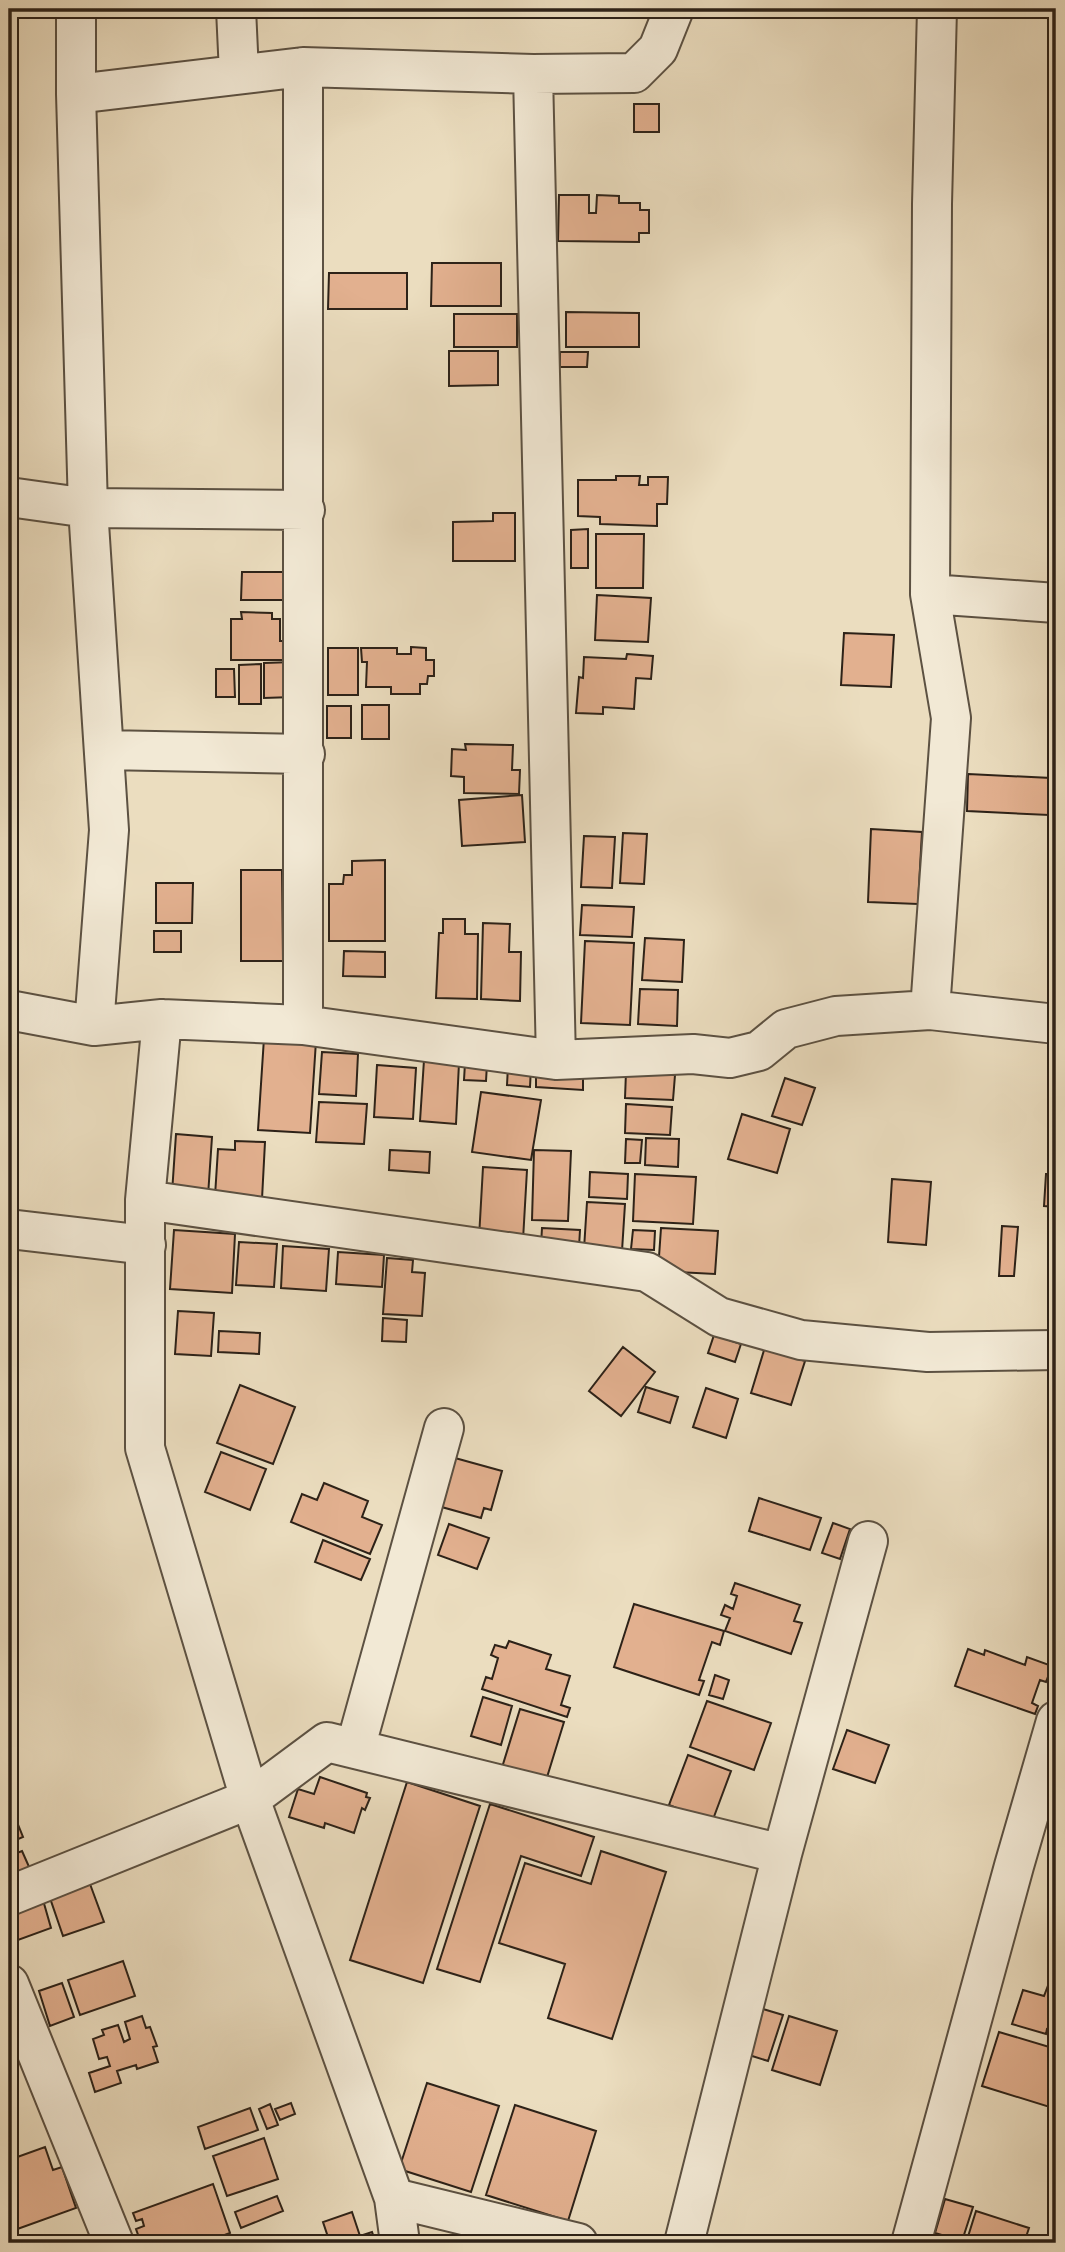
<svg xmlns="http://www.w3.org/2000/svg" width="1065" height="2252" viewBox="0 0 1065 2252" font-family="Alegreya,serif">
  <style>
    .building { fill: #e2b08f; stroke: #2d2218; stroke-width: 2 }
    .lines { fill: none; stroke-linecap: round; stroke-linejoin: round }
    .street-casing { stroke: #5c5142; stroke-width: 42 }
    .street { stroke: #f2e9d5; stroke-width: 38 }
  </style>
  <rect width="100%" height="100%" fill="#ebddbf"/>
  <filter id="stains"><feTurbulence type="fractalNoise" baseFrequency=".00286" numOctaves="4"/><feColorMatrix values="0 0 0 0 .2 0 0 0 0 .09 0 0 0 0 .02 0 0 0 .5 -.17"/></filter>
  <radialGradient id="worn" r=".72"><stop offset=".6" stop-color="#630" stop-opacity="0"/><stop offset="1" stop-color="#630" stop-opacity=".3"/></radialGradient>
  <path class="building" d="M485 9H517V17L485 16Z
    M634 104H659V132H634Z
    M559 195H589V213H596L597 195 619 196V203H640V210H649V233H639V242L558 241Z
    M432 263H501V306H431Z
    M329 273H407V309H328Z
    M566 312 639 313V347H566Z
    M454 314H517V347H454Z
    M449 351H498V385L449 386Z
    M560 352H588L587 367H560Z
    M616 476H640L639 485H648V477H668L667 504H657V526L600 524V517L578 516V480H616Z
    M493 513H515V561H453V522L493 521Z
    M588 529V568H571V530Z
    M596 534H644L643 588H596Z
    M242 572H287V600H241Z
    M597 595 651 598 648 642 595 640Z
    M241 612 272 613V619H280V641H291V660H231V619H242Z
    M844 633 894 635 891 687 841 685Z
    M411 647 426 648V660H434V676H428L427 684H420V694H391V687H366L367 662H362L361 648H397V654H411Z
    M328 648H358V695H328Z
    M627 654 653 656 651 679 636 678 634 709 603 707V714L576 713 579 677 583 678 584 657 626 659Z
    M293 662V697L264 698V663Z
    M261 664V704H239V665Z
    M216 669H234L235 697H216Z
    M362 705H389V739H362Z
    M327 706H351V738H327Z
    M465 744 513 745 512 770H520L519 794 464 793V777L451 776 452 749 466 750Z
    M968 774 1051 778 1049 815 967 811Z
    M522 795 525 842 462 846 459 800Z
    M871 829 922 832 918 904 868 902Z
    M623 833 647 834 644 884 620 883Z
    M584 836 615 837 612 888 581 887Z
    M385 860V941H329V884H343L344 875H352V861Z
    M241 870H282L283 961H241Z
    M156 883H193L192 923H156Z
    M582 905 634 907 632 937 580 935Z
    M443 919H465V934H478L477 999 436 998 439 933H443Z
    M483 923 510 924 509 952H521L520 1001 481 999Z
    M154 931H181V952H154Z
    M645 938 684 940 682 982 642 980Z
    M585 941 634 943 630 1025 581 1023Z
    M344 951 385 952V977L343 976Z
    M640 989 678 990 677 1026 638 1024Z
    M264 1038 316 1041 310 1133 258 1130Z
    M322 1052 358 1054 356 1096 319 1094Z
    M424 1060 459 1063 456 1124 420 1121Z
    M465 1063 487 1064 486 1081 464 1080Z
    M377 1065 416 1068 413 1119 374 1117Z
    M508 1066 531 1067 530 1087 507 1085Z
    M626 1072 675 1075 673 1100 625 1098Z
    M536 1076 583 1078V1090L536 1087Z
    M785 1078 815 1088 802 1125 772 1116Z
    M481 1092 541 1100 531 1160 472 1152Z
    M319 1102 367 1104 364 1144 316 1142Z
    M626 1104 672 1107 670 1135 625 1133Z
    M742 1114 790 1129 777 1173 728 1159Z
    M176 1134 212 1137 208 1196 172 1193Z
    M646 1138 679 1139 678 1167 645 1165Z
    M626 1139 642 1140 640 1163H625Z
    M235 1141 265 1142 262 1199 215 1196 218 1149 235 1150Z
    M390 1150 430 1152 429 1173 389 1170Z
    M534 1150 571 1151 568 1221 532 1220Z
    M483 1167 527 1170 523 1240 479 1238Z
    M590 1172 628 1174 627 1199 589 1197Z
    M635 1174 696 1177 693 1224 633 1221Z
    M1046 1174H1056V1207L1044 1206Z
    M892 1179 931 1182 926 1245 888 1242Z
    M587 1202 625 1204 622 1251 584 1249Z
    M1002 1226 1018 1227 1014 1276H999Z
    M542 1228 580 1230 579 1247 541 1245Z
    M661 1228 718 1231 715 1274 658 1271Z
    M174 1230 235 1234 232 1293 170 1289Z
    M633 1230 655 1231 654 1250 631 1249Z
    M239 1242 277 1244 274 1287 236 1285Z
    M283 1246 329 1249 326 1291 281 1288Z
    M338 1252 384 1255 382 1287 336 1284Z
    M387 1258 413 1260 412 1272 425 1273 422 1316 383 1314Z
    M178 1311 214 1313 211 1356 175 1354Z
    M383 1318 407 1320 406 1342 382 1341Z
    M219 1331 260 1333 259 1354 218 1352Z
    M714 1335 741 1344 735 1362 708 1353Z
    M623 1347 655 1372 621 1416 589 1391Z
    M765 1347 805 1361 791 1405 751 1393Z
    M240 1385 295 1407 273 1464 217 1443Z
    M646 1387 678 1397 670 1423 638 1412Z
    M706 1388 738 1399 726 1438 693 1427Z
    M221 1452 266 1469 250 1510 205 1492Z
    M455 1458 502 1471 491 1510 484 1508 481 1518 431 1504Z
    M324 1483 368 1501 362 1517 382 1525 370 1554 291 1522 302 1494 317 1500Z
    M759 1498 821 1518 810 1550 749 1531Z
    M833 1523 850 1529 840 1559 822 1553Z
    M449 1524 489 1538 477 1569 438 1555Z
    M323 1540 370 1559 361 1580 315 1562Z
    M735 1583 800 1605 794 1621 802 1623 791 1654 725 1631 730 1618 721 1615 725 1605 733 1609 737 1596 731 1594Z
    M634 1604 724 1631 720 1645 712 1642 699 1680 704 1681 699 1695 614 1667Z
    M509 1641 551 1655 546 1669 570 1676 561 1705 570 1708 567 1717 482 1689 486 1677 492 1679 498 1658 491 1655 495 1645 506 1648Z
    M968 1649 984 1655 985 1650 1025 1665 1027 1657 1052 1666 1046 1682 1040 1680 1032 1703 1038 1706 1035 1714 955 1686Z
    M715 1675 729 1680 723 1699 709 1695Z
    M483 1697 512 1706 501 1745 471 1736Z
    M707 1701 771 1723 754 1770 690 1747Z
    M520 1709 564 1722 544 1787 500 1774Z
    M847 1730 889 1745 875 1783 833 1769Z
    M688 1755 731 1771 712 1822 669 1805Z
    M320 1777 367 1793 366 1797 370 1798 365 1810 362 1808 354 1833 325 1823 324 1828 289 1817 298 1789 314 1794Z
    M407 1782 480 1806 423 1983 350 1960Z
    M490 1804 594 1837 581 1876 521 1856 480 1982 437 1969Z
    M17 1822 23 1837 9 1843V1825Z
    M22 1851 30 1869 9 1878V1856Z
    M601 1851 666 1872 612 2039 548 2018 565 1964 499 1943 525 1863 591 1884Z
    M90 1884 104 1922 63 1936 50 1898Z
    M43 1900 51 1928 18 1940 9 1912Z
    M123 1961 135 1996 80 2015 68 1980Z
    M62 1983 74 2017 50 2026 39 1991Z
    M1049 1983 1056 1985V2031L1047 2029 1046 2034 1012 2024 1023 1990 1044 1996Z
    M763 2009 783 2015 768 2061 749 2055Z
    M142 2016 146 2028 150 2027 157 2046 153 2047 158 2062 137 2069 136 2065 117 2071 121 2083 95 2092 89 2073 110 2066 107 2057 99 2059 93 2039 104 2035 102 2030 118 2025 124 2042 130 2039 125 2022Z
    M789 2016 837 2031 820 2085 772 2070Z
    M999 2032 1056 2049V2109L982 2086Z
    M427 2083 499 2106 471 2192 399 2169Z
    M291 2103 295 2114 280 2120 275 2109Z
    M270 2104 278 2125 267 2129 259 2109Z
    M515 2105 596 2131 568 2221 486 2195Z
    M250 2108 258 2130 205 2149 198 2127Z
    M264 2138 278 2179 227 2196 213 2156Z
    M45 2147 53 2170 62 2167 76 2208 9 2232V2160Z
    M213 2184 230 2233 203 2243H141L136 2229 144 2226 142 2219 136 2221 133 2213Z
    M277 2196 283 2211 241 2228 235 2212Z
    M945 2199 973 2207 962 2241 935 2233Z
    M976 2211 1029 2228 1024 2243H966Z
    M352 2212 360 2236 372 2232 376 2243H330L323 2222Z"/>
  <g class="lines">
    <g class="street-casing">
      <path id="street" d="M236 9 239 73
        M533 74 556 1060
        M76 94V9
        M9 497 88 508 305 510
        M930 594 1056 603
        M104 750 305 754
        M9 1010 94 1026 162 1019 303 1025 556 1060 693 1054 730 1058 759 1051 786 1029 836 1016 930 1010 1056 1024
        M930 1010 951 718 930 594 932 204 937 9
        M162 1019 145 1200V1448L250 1799 394 2198 400 2243
        M303 1025V67L533 74 634 73 658 49 674 9
        M94 1026 109 830 88 508 76 94 303 67
        M145 1200 647 1272 719 1317 801 1340 928 1352 1056 1350
        M9 1229 146 1245
        M355 1749 444 1428
        M782 1854 868 1541
        M9 1896 250 1799 327 1742 782 1854 684 2243
        M9 1984 114 2243
        M394 2198 578 2243
        M911 2243 1014 1866 1056 1721"/>
    </g>
    <use href="#street" class="street"/>
  </g>
  <rect width="1065" height="2252" fill="none" stroke="#ebddbf" stroke-width="35"/>
  <rect x="10" y="10" width="1044" height="2231" fill="none" stroke="#2d2218" stroke-width="3.5"/>
  <rect x="18" y="18" width="1030" height="2217" fill="none" stroke="#2d2218" stroke-width="2"/>
  <rect width="100%" height="100%" filter="url(#stains)"/>
  <rect width="100%" height="100%" fill="url(#worn)"/>
</svg>
